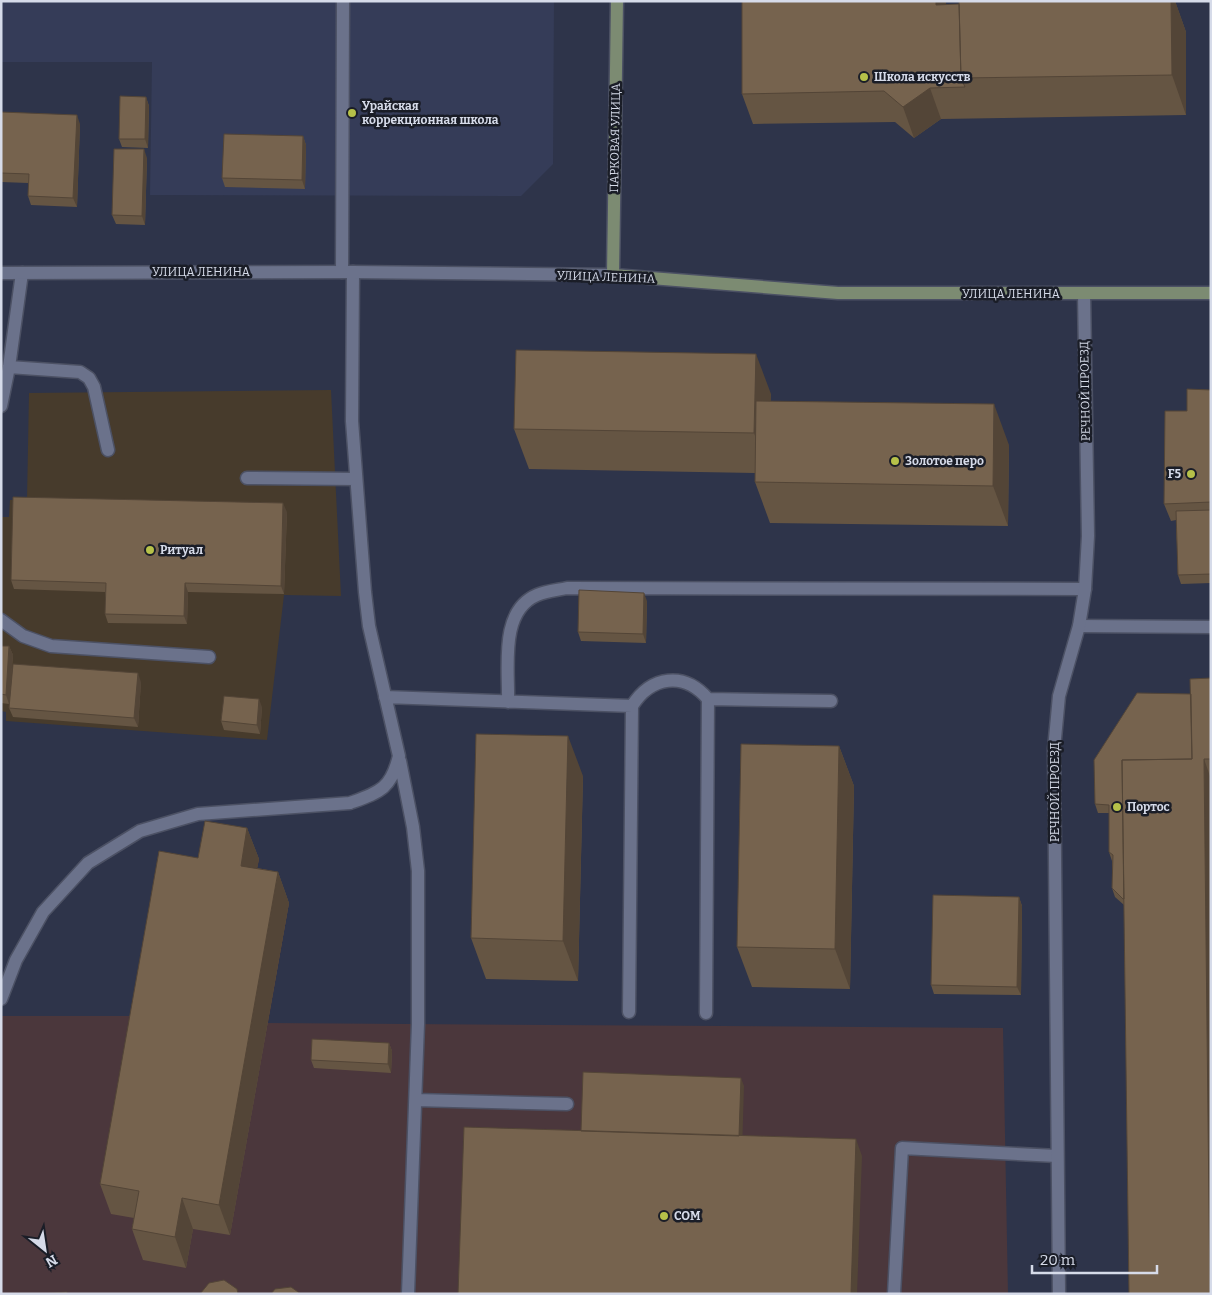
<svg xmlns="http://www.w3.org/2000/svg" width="1212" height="1295" viewBox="0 0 1212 1295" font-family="Bitter,serif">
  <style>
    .commercial { fill: #473b2c }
    .industrial { fill: #4b373c }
    .built { fill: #353c58 }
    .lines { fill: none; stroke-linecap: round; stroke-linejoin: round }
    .lane-casing { stroke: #4c5164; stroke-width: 15 }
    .street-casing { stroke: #4c5164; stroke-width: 15 }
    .secondary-casing { stroke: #4c5164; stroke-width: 15 }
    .lane { stroke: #6b728b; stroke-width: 12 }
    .street { stroke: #6b728b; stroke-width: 12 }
    .secondary { stroke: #7c8b72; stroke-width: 12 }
    .wall { fill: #655543 }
    .shaded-wall { fill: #534537 }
    .building { fill: #76634e; stroke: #534537 }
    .poi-dot { fill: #b6c149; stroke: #1a1d27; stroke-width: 2 }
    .labels { text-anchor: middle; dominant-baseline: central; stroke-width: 5; stroke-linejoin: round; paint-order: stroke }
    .poi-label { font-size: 12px; font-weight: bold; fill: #d6dbe9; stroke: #1a1d27; text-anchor: start }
    .street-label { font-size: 12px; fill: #d6dbe9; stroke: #1a1d27 }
  </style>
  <rect width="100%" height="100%" fill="#2e344a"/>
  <path class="commercial" d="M331 390 341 596 284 595 267 740 6 721V712L1 711V517H9L10 500H27L29 393Z"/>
  <path class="industrial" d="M259 859 252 896 289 903 268 1023 1003 1028 1008 1294H1V1016H146Z"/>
  <path class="built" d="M1 1H554L553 164 521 196 150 195 152 62H1Z"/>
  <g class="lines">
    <g class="lane-casing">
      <path id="lane" d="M342 272 343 1
        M9 367 80 372 89 378 94 387 108 450
        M1 406 9 367 22 273
        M247 478 356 479
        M1 620 23 636 51 646 209 657
        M1079 626 1211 627
        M385 697 632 706 629 1012
        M708 699 831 701
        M508 702C509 668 499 611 537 595 546 591 558 590 567 588L1085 589
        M632 706C651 676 684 671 708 699L706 1013
        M400 761 413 827 418 871V1024L408 1294
        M1 999 16 960 43 912 88 863 140 831 198 814 350 803C380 792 391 789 399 756L369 626 365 592 352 421 353 272
        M416 1100 567 1104
        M894 1294 902 1148 1057 1156"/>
    </g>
    <g class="street-casing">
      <path id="street" d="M1 273 353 272 613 275
        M1059 1294 1054 749 1059 696 1079 626 1085 589 1088 536 1084 294"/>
    </g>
    <g class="secondary-casing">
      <path id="secondary" d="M617 1 613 275 838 293H1211"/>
    </g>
    <use href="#lane" class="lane"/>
    <use href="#street" class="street"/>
    <use href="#secondary" class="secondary"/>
  </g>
  <path class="wall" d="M742 1H946V4H959V1H1175L1186 32V115L941 119 914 138 895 122 753 124 742 94Z
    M146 97 149 106 148 148 122 147 119 139Z
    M1 112 80 124 77 207 31 205 28 196V183L1 182Z
    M303 136 306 145 305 189 225 187 222 178Z
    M147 158 145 225 116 224 112 215Z
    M1211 390V583L1181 584 1178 575 1176 520 1171 521 1164 504 1187 411Z
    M771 394 770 401 1009 445 1008 526 770 523 755 482V473L529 469 514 429Z
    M287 512 284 594 188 592 187 624 108 623 105 614V592L14 589 11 580Z
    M647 601 646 643 581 641 578 632Z
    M1 646H9L13 655 9 704 1 703Z
    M1211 678V1294L1124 905 1115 897 1112 888V861L1109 852V813H1098L1095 804 1191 694Z
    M141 682 138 727 13 717 9 708Z
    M262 707 260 734 224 730 221 721Z
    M839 746 854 786 850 989 752 987 737 947Z
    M583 776 578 981 486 979 471 938Z
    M247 828 259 859 257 868 278 872 289 903 230 1235 193 1229 186 1268 143 1260 132 1229 134 1218 111 1214 100 1184 198 858Z
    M1019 897 1022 906 1021 995 934 994 931 985Z
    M389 1043 392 1051 391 1073 314 1068 311 1060Z"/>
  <path class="shaded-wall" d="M936 1H946L947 35 936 5Z
    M1171 1H1175L1186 32V115L1172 75Z
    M930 88 941 119 914 138 903 107Z
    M146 97 149 106 148 148 145 139Z
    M77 115 80 124 77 207 73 198Z
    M303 136 306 145 305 189 302 180Z
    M144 149 147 158 145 225 142 216Z
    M756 354 771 394 769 474 754 433Z
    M994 404 1009 445 1008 526 993 486Z
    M283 503 287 512 284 594 281 586Z
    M185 583 188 592 187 624 184 616Z
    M644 593 647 601 646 643 643 634Z
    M9 646 13 655 9 704 6 695Z
    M138 673 141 682 138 727 134 718Z
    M259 699 262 707 260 734 257 725Z
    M568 736 583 776 578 981 563 941Z
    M839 746 854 786 850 989 835 949Z
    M1204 759 1211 779V1294H1210Z
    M247 828 259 859 252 896 241 866Z
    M278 872 289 903 230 1235 219 1205Z
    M1019 897 1022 906 1021 995 1017 987Z
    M389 1043 392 1051 391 1073 388 1064Z
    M741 1078 744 1086 742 1153 738 1144Z
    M856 1139 862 1156 857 1294H851Z
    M182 1198 193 1229 186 1268 175 1237Z"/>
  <path class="building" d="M742 1H936V5L959 4 961 78 965 87 930 88 903 107 884 91 742 94Z
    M959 1H1171L1172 75 961 78Z
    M120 96 146 97 145 139H119Z
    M1 112 77 115 73 198 28 196 29 174 1 173Z
    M224 134 303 136 302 180 222 178Z
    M114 149H144L142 216 112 215Z
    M516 350 756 354 754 433 514 429Z
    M1187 389 1211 390V502L1164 504 1165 411H1187Z
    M756 401 994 404 993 486 755 482Z
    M13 497 283 503 281 586 185 583 184 616 105 614 106 583 11 580Z
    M1211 510V574L1178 575 1176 511Z
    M579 590 644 593 643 634 578 632Z
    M1 646H9L6 695 1 694Z
    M13 664 138 673 134 718 9 708Z
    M1211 678V759H1204L1210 1294H1129L1122 760 1192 759 1190 679Z
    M1137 693 1191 694 1192 759 1122 760 1124 899H1123L1112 888 1113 855 1109 852V805L1095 804 1094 760Z
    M224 696 259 699 257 725 221 721Z
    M476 734 568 736 563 941 471 938Z
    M741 744 839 746 835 949 737 947Z
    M205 821 247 828 241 866 278 872 219 1205 182 1198 175 1237 132 1229 139 1191 100 1184 159 851 198 858Z
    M933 895 1019 897 1017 987 931 985Z
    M312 1039 389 1043 388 1064 311 1060Z
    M583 1072 741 1078 739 1136 581 1131Z
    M464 1127 856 1139 851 1294H458Z
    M224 1280 237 1289 238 1294H200L209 1283Z
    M291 1287 301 1294H271L275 1289Z
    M67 1292V1294H41Z"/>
  <g class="poi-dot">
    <circle cx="864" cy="77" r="5"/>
    <circle cx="352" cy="113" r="5"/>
    <circle cx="895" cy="461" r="5"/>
    <circle cx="1191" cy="474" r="5"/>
    <circle cx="150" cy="550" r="5"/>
    <circle cx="1117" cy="807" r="5"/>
    <circle cx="664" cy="1216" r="5"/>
  </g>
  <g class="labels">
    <g class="poi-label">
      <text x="874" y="77">Школа искусств</text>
      <text x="362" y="106">Урайская<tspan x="362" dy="14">коррекционная школа</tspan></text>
      <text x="905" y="461">Золотое перо</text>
      <text x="1181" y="474" text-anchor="end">F5</text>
      <text x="160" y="550">Ритуал</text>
      <text x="1127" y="807">Портос</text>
      <text x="674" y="1216">СОМ</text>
    </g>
    <g class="street-label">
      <text transform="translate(615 138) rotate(-89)">ПАРКОВАЯ УЛИЦА</text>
      <text x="201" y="272">УЛИЦА ЛЕНИНА</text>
      <text transform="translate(606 277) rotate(2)">УЛИЦА ЛЕНИНА</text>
      <text x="1011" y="294">УЛИЦА ЛЕНИНА</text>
      <text transform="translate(1085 391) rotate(-91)">РЕЧНОЙ ПРОЕЗД</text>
      <text transform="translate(1055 792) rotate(-90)">РЕЧНОЙ ПРОЕЗД</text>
    </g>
  </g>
  <rect width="1212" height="1295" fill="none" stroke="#d6dbe9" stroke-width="5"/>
  <g transform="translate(45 1250) rotate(150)" stroke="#1a1d27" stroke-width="4" paint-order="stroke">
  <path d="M0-4L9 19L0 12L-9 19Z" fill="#d6dbe9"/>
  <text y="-8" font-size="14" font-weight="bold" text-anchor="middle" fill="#d6dbe9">N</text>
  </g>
  <path d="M1032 1265v8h125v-8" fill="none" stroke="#d6dbe9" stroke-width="2.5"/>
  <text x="1040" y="1265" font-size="15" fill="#d6dbe9" stroke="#1a1d27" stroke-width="4" paint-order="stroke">20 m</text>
</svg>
